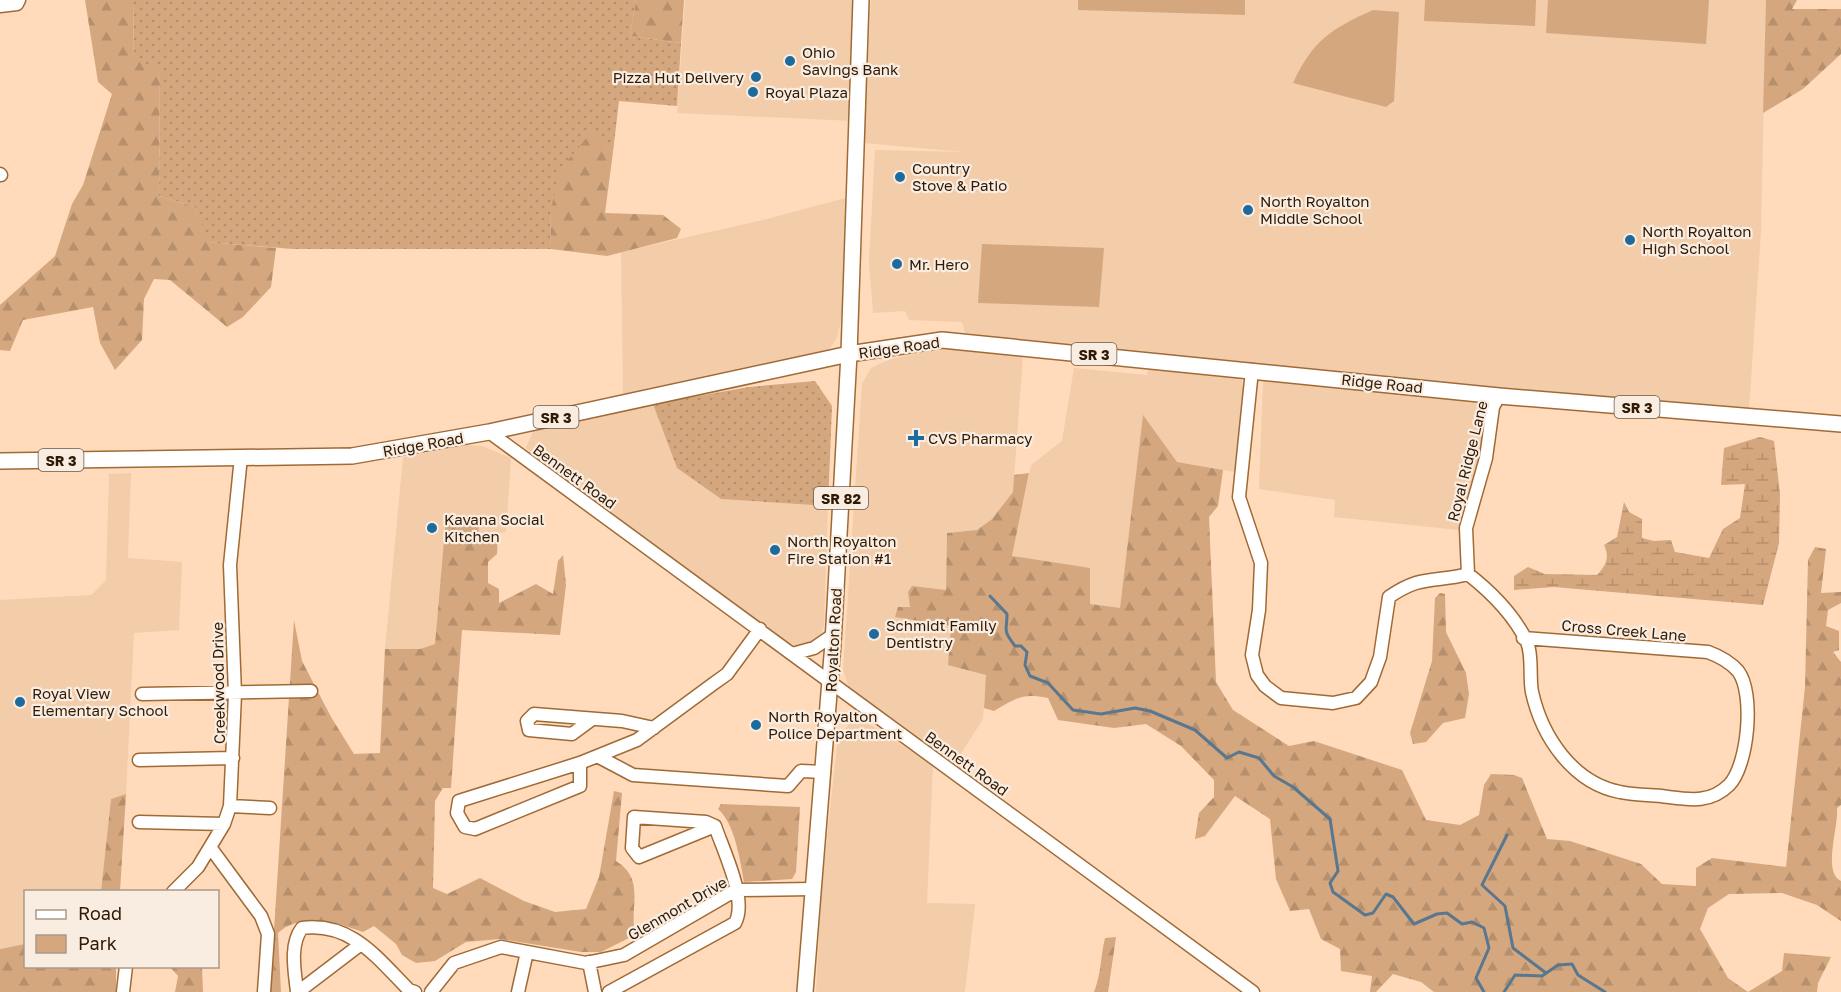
<svg xmlns="http://www.w3.org/2000/svg" width="1841" height="992" viewBox="0 0 1841 992" font-family="'Golos Text',sans-serif">
  <style>
    .built { fill: #f3ccaa }
    .green { fill: url(#green-dots) }
    .forest { fill: url(#forest-firs) }
    .wetland { fill: url(#wetland-marsh) }
    .pitch { fill: #d4a77f }
    .lines { fill: none; stroke-linecap: round; stroke-linejoin: round }
    .stream { stroke: #59778e; stroke-width: 3 }
    .minor-casing { stroke: #a06a35; stroke-width: 15 }
    .major-casing { stroke: #a06a35; stroke-width: 18 }
    .minor { stroke: #fff; stroke-width: 12 }
    .major { stroke: #fff; stroke-width: 15 }
    .poi-dot { fill: #1d6a9c; stroke: #f9ede2; stroke-width: 2 }
    .labels { text-anchor: middle; dominant-baseline: central; stroke-width: 4.5; stroke-linejoin: round; paint-order: stroke }
    .shield { fill: #f9ede2; stroke: #6c5947; stroke-width: 1.5 }
    .shield-label { font-size: 14px; font-weight: bold; fill: #301a04 }
    .poi-label { font-size: 15px; fill: #301a04; stroke: #f9ede2; text-anchor: start }
    .street-label { font-size: 15px; fill: #301a04; stroke: #f9ede2 }
  </style>
  <defs>
    <pattern id="green-dots" width="8" height="8" patternUnits="userSpaceOnUse" patternTransform="scale(1.5)"><rect width="8" height="8" fill="#d4a77f"/><path d="M2 2h.1M6 6h.1" fill="none" stroke="#b68f6c" stroke-width="1.8" stroke-linecap="round"/></pattern>
    <pattern id="forest-firs" width="22" height="20" patternUnits="userSpaceOnUse" patternTransform="scale(1.5)"><rect width="22" height="20" fill="#d4a77f"/><path d="M5 1l3.5 6h-7zM16 11l3.5 6h-7z" fill="#b68f6c"/></pattern>
    <pattern id="wetland-marsh" width="20" height="14" patternUnits="userSpaceOnUse" patternTransform="scale(1.5)"><rect width="20" height="14" fill="#d4a77f"/><path d="M1 5h8M5 5V1M11 12h8M15 12V8" fill="none" stroke="#b68f6c"/></pattern>
  </defs>
  <rect width="100%" height="100%" fill="#ffdabb"/>
  <path class="built" d="M685 0H857L853 121 677 113Z
    M871 0H1766L1761 231 1749 410 1248 365 965 333 962 322 909 320 905 311 873 313 869 262 875 150 965 152 864 143Z
    M849 197 841 321 837 338 829 349 702 381 623 395 621 252 763 220Z
    M940 349 1023 355 1013 492 992 519 977 530 947 533 946 590 990 624 983 719 953 766 851 694 843 670 862 384 871 368 890 359Z
    M1149 366 1226 372 1241 378 1244 390 1235 472 1177 462 1143 416 1120 609 1090 604 1012 556 1031 465 1062 441 1074 368 1147 375Z
    M1266 379 1478 400 1485 412 1482 458 1459 530 1334 517 1335 500 1259 489 1263 381Z
    M653 403 677 468 721 499 828 506 824 626 821 634 802 646 784 643 547 468 526 448 533 431Z
    M467 445 482 446 511 458 506 532 478 537 446 517 435 644 420 649H385L403 457Z
    M131 473 128 558 182 562 179 630 134 633 126 794 111 799 101 891 26 892 25 944 0 949V600L91 595 106 580 109 474Z
    M854 714 933 765 927 903 975 904 965 992H816L821 893 837 745Z"/>
  <path class="green" d="M133 0H636L630 36 681 43 677 106 619 101 613 152 591 134 550 212 551 249H293L207 242 195 207 159 196 160 68 134 62Z
    M815 381 832 406 828 506 721 499 677 468 653 404 749 387Z"/>
  <path class="forest" d="M85 0H133L134 61 160 67 159 196 195 207 208 242 276 248 271 287 243 317 227 327 170 280 154 279 144 299 142 340 115 370 100 343 93 307 23 320 10 351 0 350V305L55 256 72 204 83 185 112 94 98 82Z
    M636 0H684L681 43 630 36Z
    M1766 0H1797L1792 9H1841V54L1803 89 1763 113Z
    M591 133 613 152 605 213 663 215 681 229 677 238 607 256 551 249 550 212 562 167Z
    M1143 415 1177 462 1223 470 1218 506 1209 517 1216 682 1233 710 1289 746 1314 741 1402 770 1426 820 1460 825 1479 815 1484 785 1491 774 1514 775 1522 778 1547 839 1570 841 1641 864 1662 884 1696 886V868L1712 858 1786 867 1805 687 1808 560 1815 547 1826 549 1821 593 1841 592V603L1828 610 1826 626 1839 631V650L1833 652 1841 662V805L1837 808C1839 826 1822 873 1841 881V921L1817 905 1782 893 1729 894 1708 908 1700 929 1728 978 1748 992 1782 971 1784 953 1831 957 1818 983 1817 992H1434L1421 982 1393 974 1376 992H1370L1372 976 1341 971 1340 949 1321 939 1309 909 1290 911 1276 879 1270 819 1235 796 1205 836 1195 839 1199 813 1214 797V780L1181 746 1146 724 1114 728 1058 720 1048 698C1022 693 1016 698 994 711L984 708 986 675 948 665 951 626 895 617 898 607H910L908 592 912 586 946 590 947 533 977 530 992 519 1013 492 1014 475 1029 473 1012 556 1090 568V604L1120 608Z
    M480 516 478 537 498 534 497 554 488 562V583L499 589V603L536 584 553 594 558 561 563 555 566 585 560 635 462 630 451 788H443L435 801 433 888 447 894 480 878 524 901 555 912 586 909 599 877 614 791 622 793 616 861C646 880 629 906 635 935L601 952H581L500 939 466 942 435 961 416 963 402 955 396 944 374 926 363 932C337 922 300 912 278 933L281 992H270L294 620 302 661 331 717 354 754 380 753 385 649H420L435 644 446 517Z
    M1440 593 1445 594 1446 632 1466 673 1469 694 1465 718 1443 723 1426 742 1413 744 1410 733 1432 661 1435 598Z
    M126 794 120 891H101L111 799Z
    M721 804 800 807 796 872 792 879 744 882C740 860 735 824 718 809Z
    M1116 937 1108 992H1094C1102 971 1100 958 1105 938Z
    M25 944 26 966 116 967V992H0V949Z
    M170 967H202L203 992H175L178 976Z"/>
  <path class="wetland" d="M1760 437 1774 441 1780 494 1779 543 1763 605 1554 587 1514 590V576L1528 567 1545 574 1597 575C1606 565 1610 558 1604 545L1617 537 1624 502 1629 512 1642 519V538L1654 541 1671 540 1675 552 1709 558 1723 529 1740 518 1745 484 1721 485 1724 448Z"/>
  <path class="pitch" d="M1078 0H1245V15L1078 10Z
    M1425 0H1536L1535 26 1424 21Z
    M1548 0H1709L1706 44 1546 33Z
    M1373 10 1399 12 1394 101 1386 107 1293 83C1313 40 1331 29 1373 10Z
    M982 244 1104 248 1099 307 978 303Z"/>
  <g class="lines">
    <path class="stream" d="M990 596 1007 614C1007 632 1002 629 1015 646H1021L1027 652 1025 665 1030 676 1048 683 1073 710 1101 714 1135 708 1150 711 1195 730 1227 758 1239 752 1259 758 1274 776 1293 787 1330 819 1338 871 1330 883 1333 892 1365 915 1373 913 1386 894 1393 897 1414 924 1437 914 1447 913 1462 924 1472 922 1484 928 1489 948 1476 978 1484 992
      M1507 835 1482 885 1505 906 1513 948 1546 973
      M1504 992 1515 975 1542 976 1558 965 1572 964 1578 975 1605 992"/>
    <g class="minor-casing">
      <path id="minor" d="M0 6 17 4 19 0
        M0 174 1 175
        M1252 370 1239 497 1261 563 1259 610 1252 655 1257 675 1265 686 1281 698 1333 703 1356 698 1371 682 1380 657 1389 597C1422 574 1434 583 1468 574
        M1499 396 1493 407 1486 458 1466 528 1468 574C1491 592 1514 615 1527 642 1533 656 1529 677 1532 692 1542 737 1573 783 1620 792 1633 795 1648 795 1661 796 1686 799 1709 805 1729 785 1748 766 1755 693 1738 671 1730 662 1719 656 1708 652L1523 638
        M489 432 1253 992
        M792 654 814 648 833 635
        M142 694 311 691
        M591 720 572 734 529 730 527 721 534 714 622 721 654 728
        M599 757 633 775 788 786 801 771 824 772
        M139 760 233 758
        M580 763V786L475 829 465 827 457 813 459 801 580 763 637 740 713 684 727 674 760 629
        M230 806 270 808
        M139 822 224 824
        M210 847 261 916 268 934 264 992
        M173 892 198 867 224 824 230 806 235 694 230 565 241 457
        M589 962 595 992
        M123 992 126 966
        M297 992C295 972 289 945 302 928 352 922 377 958 409 990L415 992
        M298 992 361 944
        M431 992 454 963 501 947 586 963 624 955 736 890 813 889
        M518 992 527 952
        M609 992 735 923C748 900 723 850 715 826L706 822 634 817 632 848 639 857 715 826"/>
    </g>
    <g class="major-casing">
      <path id="major" d="M0 461 352 456 489 432 849 354 942 340 1499 396 1841 424
        M805 992 833 643 849 354 861 0"/>
    </g>
    <use href="#minor" class="minor"/>
    <use href="#major" class="major"/>
  </g>
  <g class="poi-dot">
    <circle cx="790" cy="61" r="6"/>
    <circle cx="756" cy="77" r="6"/>
    <circle cx="753" cy="92" r="6"/>
    <circle cx="900" cy="177" r="6"/>
    <circle cx="1248" cy="210" r="6"/>
    <circle cx="1630" cy="240" r="6"/>
    <circle cx="897" cy="264" r="6"/>
    <path d="M913 429h6v6h6v6h-6v6h-6v-6h-6v-6h6z"/>
    <circle cx="432" cy="528" r="6"/>
    <circle cx="775" cy="550" r="6"/>
    <circle cx="874" cy="634" r="6"/>
    <circle cx="20" cy="702" r="6"/>
    <circle cx="756" cy="725" r="6"/>
  </g>
  <g class="labels">
    <g class="shield">
      <rect x="1071.5" y="343" width="45" height="22" rx="4.5"/>
      <rect x="1614.5" y="396" width="45" height="22" rx="4.5"/>
      <rect x="533.5" y="406" width="45" height="22" rx="4.5"/>
      <rect x="38.5" y="449" width="45" height="22" rx="4.5"/>
      <rect x="814" y="487" width="54" height="22" rx="4.5"/>
    </g>
    <g class="shield-label">
      <text x="1094" y="354">SR 3</text>
      <text x="1637" y="407">SR 3</text>
      <text x="556" y="417">SR 3</text>
      <text x="61" y="460">SR 3</text>
      <text x="841" y="498">SR 82</text>
    </g>
    <g class="poi-label">
      <text x="802" y="52">Ohio<tspan x="802" dy="17">Savings Bank</tspan></text>
      <text x="744" y="77" text-anchor="end">Pizza Hut Delivery</text>
      <text x="765" y="92">Royal Plaza</text>
      <text x="912" y="168">Country<tspan x="912" dy="17">Stove &amp; Patio</tspan></text>
      <text x="1260" y="201">North Royalton<tspan x="1260" dy="17">Middle School</tspan></text>
      <text x="1642" y="231">North Royalton<tspan x="1642" dy="17">High School</tspan></text>
      <text x="909" y="264">Mr. Hero</text>
      <text x="928" y="438">CVS Pharmacy</text>
      <text x="444" y="519">Kavana Social<tspan x="444" dy="17">Kitchen</tspan></text>
      <text x="787" y="541">North Royalton<tspan x="787" dy="17">Fire Station #1</tspan></text>
      <text x="886" y="625">Schmidt Family<tspan x="886" dy="17">Dentistry</tspan></text>
      <text x="32" y="693">Royal View<tspan x="32" dy="17">Elementary School</tspan></text>
      <text x="768" y="716">North Royalton<tspan x="768" dy="17">Police Department</tspan></text>
    </g>
    <g class="street-label">
      <text transform="translate(899 347) rotate(-8)">Ridge Road</text>
      <text transform="translate(1382 383) rotate(6)">Ridge Road</text>
      <text transform="translate(423 444) rotate(-10)">Ridge Road</text>
      <text transform="translate(1467 461) rotate(-76)">Royal Ridge Lane</text>
      <text transform="translate(575 476) rotate(36)">Bennett Road</text>
      <text transform="translate(1624 630) rotate(5)">Cross Creek Lane</text>
      <text transform="translate(833 640) rotate(-87)">Royalton Road</text>
      <text transform="translate(218 683) rotate(-91)">Creekwood Drive</text>
      <text transform="translate(967 763) rotate(36)">Bennett Road</text>
      <text transform="translate(677 908) rotate(-30)">Glenmont Drive</text>
    </g>
  </g>
  <rect x="24" y="890" width="195" height="78" fill="#f9ede2" stroke="#a99989" stroke-width="1.5"/>
  <rect x="36" y="910" width="30" height="9" fill="#ffffff" stroke="#a99989" stroke-width="1.5"/>
  <text x="78" y="920" font-size="18" fill="#301a04">Road</text>
  <rect x="36" y="935" width="30" height="18" fill="#d4a77f" stroke="#a99989" stroke-width="1.5"/>
  <text x="78" y="950" font-size="18" fill="#301a04">Park</text>
</svg>
